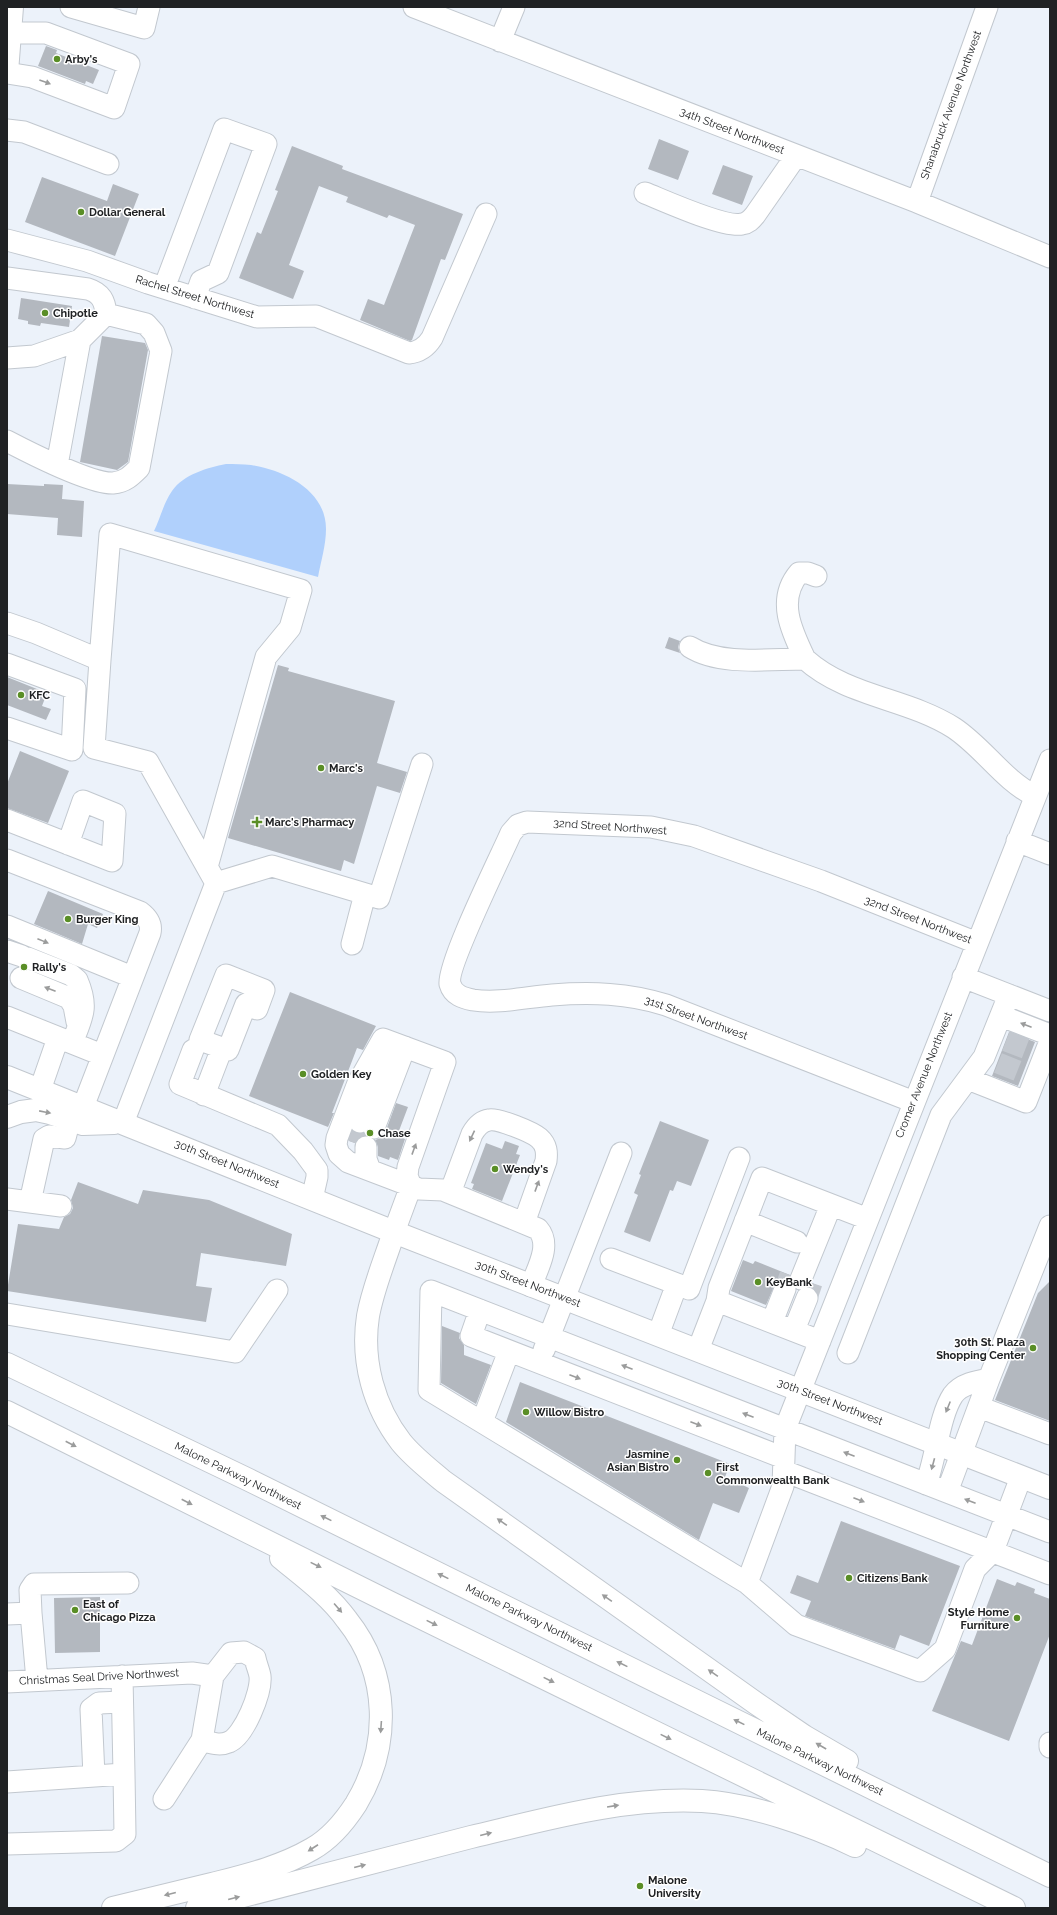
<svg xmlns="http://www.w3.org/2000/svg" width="1057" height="1915" viewBox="0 0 1057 1915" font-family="Raleway,sans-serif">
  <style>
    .water { fill: #b0d0fc }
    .building { fill: #b3b8bf }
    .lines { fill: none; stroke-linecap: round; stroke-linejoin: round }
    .minor-tunnel { stroke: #c3c8cf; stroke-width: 21; stroke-dasharray: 21 10; stroke-linecap: butt }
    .minor-casing { stroke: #c2c8cf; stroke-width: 23 }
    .major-casing { stroke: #c2c8cf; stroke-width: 24 }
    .highway-casing { stroke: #c2c8cf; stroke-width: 24 }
    .minor { stroke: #fff; stroke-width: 21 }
    .major { stroke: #fff; stroke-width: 22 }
    .highway { stroke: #fff; stroke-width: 22 }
    .oneway { fill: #9b9c9c }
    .poi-dot { fill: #5a8e26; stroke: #fff; stroke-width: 1.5 }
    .labels { text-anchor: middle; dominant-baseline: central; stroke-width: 3; stroke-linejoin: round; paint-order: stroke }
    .poi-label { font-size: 11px; font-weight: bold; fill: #202224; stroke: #fff; text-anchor: start }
    .street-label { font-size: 11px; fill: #202224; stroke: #fff }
  </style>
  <rect width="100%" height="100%" fill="#ecf2fa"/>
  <path class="water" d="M226 464C234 464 243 464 251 465 284 470 326 490 326 529 326 545 321 561 318 577L154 531C160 519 164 502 172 491 184 474 207 468 226 464Z"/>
  <path class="building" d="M46 46 57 50 56 53 99 70 93 84 86 81 85 84 38 66Z
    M659 139 689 151 678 180 648 169Z
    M292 146 343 166 342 169 463 214 445 260 441 259 412 340 410 341 360 320 368 299 384 305 415 225 389 215 387 218 346 202 348 197 319 186 289 265 304 271 293 299 239 278 257 232 261 234 278 191 275 190Z
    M723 165 753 176 742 205 712 194Z
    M42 177 107 201 113 184 139 194 115 256 25 222Z
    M21 298 72 306 69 327 41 323 40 326 28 324V321L18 319Z
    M102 336 145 343 148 350 128 462 117 470 80 462Z
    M7 484 44 486V484L63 485 62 499 84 501 82 537 57 535 58 518 7 514Z
    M669 637 680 641 678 647 680 653 665 648Z
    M278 665 289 668 288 671 395 701 377 763 407 772 400 793 377 786 354 864 344 860 341 871 228 838Z
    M7 677 47 693 42 706 51 709 46 720 7 705Z
    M20 751 69 771 48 823 7 808V784Z
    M48 891 103 914 97 928 88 924 82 944 34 924Z
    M290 992 376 1026 363 1050 357 1048 332 1113H334L328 1127 249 1096Z
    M1009 1032 1035 1042 1018 1086 992 1076Z
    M396 1103 408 1107 397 1136 405 1139 398 1160 390 1157 389 1160 378 1156V1147L375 1140 381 1138 385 1133Z
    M660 1121 709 1140 691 1186 677 1181 673 1191 670 1190 650 1242 624 1232 638 1195 634 1193 641 1175 639 1174Z
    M353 1131 356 1133H364L365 1135 360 1137 355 1143 349 1141Z
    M505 1141 519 1146 516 1154 520 1155 502 1201 472 1189 474 1184 471 1183 486 1143 502 1149Z
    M78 1182 138 1204 143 1190 209 1200 292 1234 286 1266 201 1253 196 1286 212 1288 206 1322 7 1291 18 1224 59 1229 64 1217 70 1214 73 1208 71 1200Z
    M743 1260 753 1264 755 1261 790 1275 789 1278 783 1277 777 1280 766 1305 731 1291Z
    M1050 1281V1421L995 1400 1038 1293Z
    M812 1283 821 1287 818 1294 816 1290 810 1287Z
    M442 1326 460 1333 459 1338 464 1345V1355L491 1365 476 1404 441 1383Z
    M520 1382 730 1464 725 1477 749 1488 739 1513 713 1503 699 1540 506 1422Z
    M841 1521 960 1566 929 1646 900 1635 895 1649 805 1616 811 1601 790 1593 797 1575 818 1583Z
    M997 1579 1015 1586 1017 1582 1035 1589 1034 1593 1050 1599V1634L1009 1741 932 1711 961 1641 972 1645Z
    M100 1597V1652L55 1653 54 1598Z"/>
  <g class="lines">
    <path class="minor-tunnel" d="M1006 1041 1032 1051
      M998 1063 1023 1073
      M352 1142 360 1122
      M785 1289 790 1275
      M807 1298 812 1283"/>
    <g class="minor-casing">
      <path id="minor" d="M71 7 144 28 149 7
        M414 7 917 202 1050 257
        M500 41 514 7
        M7 73 32 77 114 108 129 64 46 33H10
        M7 130 24 132 108 164
        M645 193C665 201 724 228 742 224 748 223 751 220 755 215L796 156
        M917 202 987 7
        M7 240 87 261 148 283 257 317 316 316 409 353C419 352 427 346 432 338L486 214
        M7 278 88 289C101 293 105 301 106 314L80 340
        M164 288 224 129 266 144 218 273 201 281 195 298
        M7 358 34 356 80 340 57 465
        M7 441C28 452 91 484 113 483 125 482 131 476 139 468L161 351 154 333 146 324 106 314
        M7 623 36 633 100 660 94 748 148 762 216 883 123 1123
        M690 647C720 666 770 659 805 659 792 632 776 600 799 573H808L816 576
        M805 659C847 697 907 698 954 728 984 748 1003 780 1035 796
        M100 660 110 534 301 590 290 628 266 657 207 867
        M7 664 75 689 72 750 7 728
        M7 820 112 861 115 814 83 801 68 844
        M1017 841 1050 854
        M7 860 140 912C148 918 152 924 150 933L83 1107
        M216 883 272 866 379 898 422 764
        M7 926 132 977
        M352 944 365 894
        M7 951 22 956
        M28 958 71 975 77 980C89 1008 82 1017 72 1043
        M963 977 1050 1011
        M21 978 69 998 74 1006 77 1022
        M1001 1016 1050 1035
        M7 1017 102 1055
        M193 1050 180 1084 278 1125 303 1151 317 1170V1177L312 1199
        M968 1079 1026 1102 1050 1041
        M40 1090 58 1038
        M204 1095 222 1048 200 1040 226 975 264 990 257 1009 246 1004 228 1050 222 1048
        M914 1102 666 1005C628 993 591 992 552 995 527 997 498 1004 473 1000 463 998 453 995 450 984 446 967 501 856 511 833L518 825 527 822 651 827 694 836 821 881 977 943
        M360 1122 385 1057
        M374 1128 405 1047
        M366 1147V1159L370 1170
        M450 1193 472 1134C476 1127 481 1121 489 1120 498 1118 532 1132 539 1138 547 1145 547 1153 546 1161L524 1223
        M7 1199 30 1202 44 1139 49 1136 65 1138 70 1119
        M30 1202 61 1206
        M745 1221 797 1242
        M394 1232 411 1186 407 1176 408 1167 445 1062 383 1039 358 1083 337 1138 336 1145 339 1154 348 1162 419 1189 443 1190 538 1229C552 1245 537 1269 531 1286
        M611 1259 677 1284
        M801 1279 831 1205
        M717 1301 719 1288 762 1178 868 1219
        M480 1310 471 1336 784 1458
        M7 1314 235 1352 277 1290
        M772 1322 785 1289
        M794 1330 807 1298
        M658 1335 677 1284 689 1289 739 1158
        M544 1350 621 1153
        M698 1350 717 1301 820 1341
        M848 1353 941 1115 984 1057 1009 995
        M979 1407 1050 1434
        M482 1422 509 1351
        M784 1471 1050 1574
        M1021 1477 993 1551 975 1569 945 1649 920 1671 796 1625 747 1583 429 1390 431 1291 947 1492 1050 1532
        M926 1484C936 1459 939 1416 953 1395 961 1384 977 1381 989 1379
        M947 1492 989 1379 1050 1226
        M747 1583 783 1486 785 1429 1050 760
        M31 1613 30 1590 34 1584 128 1583
        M7 1614 31 1613 37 1680
        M7 1682 192 1673 213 1676 202 1740 164 1799
        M202 1740C211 1743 220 1746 229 1742 244 1736 262 1692 260 1676 259 1670 256 1664 255 1658L244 1652 231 1653 213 1676
        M1050 1743V1747
        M94 1776 91 1709 99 1703 122 1702
        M7 1782 124 1774 122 1676
        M7 1844 116 1841 125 1834 124 1774"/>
    </g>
    <g class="major-casing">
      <path id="major" d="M7 72 12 7
        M7 1077 394 1232 1050 1488
        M7 1117 21 1112 36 1110 50 1113 83 1124 114 1123"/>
    </g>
    <g class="highway-casing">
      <path id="highway" d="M394 1232C385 1260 373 1288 368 1316 361 1361 374 1407 401 1442 413 1457 429 1469 443 1481L757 1704 804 1736 847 1761
        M7 1364 249 1480 1050 1876
        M7 1412 391 1603 1014 1908
        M113 1908C146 1900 179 1892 212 1884 247 1875 281 1867 312 1849 330 1839 345 1821 356 1804 391 1746 390 1674 347 1620 329 1595 304 1577 281 1558
        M197 1908C288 1884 379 1860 471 1837 547 1819 623 1797 702 1801 751 1804 812 1825 855 1846"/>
    </g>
    <use href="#minor" class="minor"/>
    <use href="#major" class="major"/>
    <use href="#highway" class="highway"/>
  </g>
  <defs><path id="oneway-solid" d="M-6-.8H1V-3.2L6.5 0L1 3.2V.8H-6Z"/></defs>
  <g class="oneway">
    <use href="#oneway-solid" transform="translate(45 82) rotate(20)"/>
    <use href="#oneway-solid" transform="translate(43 941) rotate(22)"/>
    <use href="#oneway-solid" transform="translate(50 989) rotate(-159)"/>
    <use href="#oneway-solid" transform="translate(1026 1025) rotate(-159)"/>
    <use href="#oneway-solid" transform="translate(45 1112) rotate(11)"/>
    <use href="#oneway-solid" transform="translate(472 1136) rotate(115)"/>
    <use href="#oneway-solid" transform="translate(414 1149) rotate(-70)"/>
    <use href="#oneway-solid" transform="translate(537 1186) rotate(-70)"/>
    <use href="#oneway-solid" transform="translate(627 1367) rotate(-159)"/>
    <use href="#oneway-solid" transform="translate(575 1377) rotate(21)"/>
    <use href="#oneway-solid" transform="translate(948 1407) rotate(112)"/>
    <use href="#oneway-solid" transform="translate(748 1415) rotate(-159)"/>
    <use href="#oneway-solid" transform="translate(696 1424) rotate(21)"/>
    <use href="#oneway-solid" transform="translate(71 1444) rotate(27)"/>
    <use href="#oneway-solid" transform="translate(849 1454) rotate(-159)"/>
    <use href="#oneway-solid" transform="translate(933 1464) rotate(105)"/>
    <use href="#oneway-solid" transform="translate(859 1500) rotate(21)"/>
    <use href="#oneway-solid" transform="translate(970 1501) rotate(-159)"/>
    <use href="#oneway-solid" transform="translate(187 1502) rotate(27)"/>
    <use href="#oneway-solid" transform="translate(326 1518) rotate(-154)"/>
    <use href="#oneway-solid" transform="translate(502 1522) rotate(-145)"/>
    <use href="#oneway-solid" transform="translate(316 1565) rotate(26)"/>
    <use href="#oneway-solid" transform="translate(443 1576) rotate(-154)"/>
    <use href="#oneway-solid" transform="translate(607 1598) rotate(-145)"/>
    <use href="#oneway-solid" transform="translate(338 1608) rotate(49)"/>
    <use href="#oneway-solid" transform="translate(432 1623) rotate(26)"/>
    <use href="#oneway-solid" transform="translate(622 1664) rotate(-154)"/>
    <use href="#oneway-solid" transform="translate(713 1673) rotate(-145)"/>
    <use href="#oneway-solid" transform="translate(549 1680) rotate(26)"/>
    <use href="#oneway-solid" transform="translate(739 1722) rotate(-154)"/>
    <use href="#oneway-solid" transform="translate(381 1727) rotate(94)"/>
    <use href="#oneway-solid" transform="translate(666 1737) rotate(26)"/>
    <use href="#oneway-solid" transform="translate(821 1746) rotate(-150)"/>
    <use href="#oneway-solid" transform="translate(613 1806) rotate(-9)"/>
    <use href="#oneway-solid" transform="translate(486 1834) rotate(-14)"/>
    <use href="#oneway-solid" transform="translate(313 1848) rotate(147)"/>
    <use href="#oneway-solid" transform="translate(360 1866) rotate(-14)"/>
    <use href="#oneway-solid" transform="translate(170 1894) rotate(166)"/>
    <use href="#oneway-solid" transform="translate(234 1898) rotate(-14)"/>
  </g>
  <g class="poi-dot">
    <circle cx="57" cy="59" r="4"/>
    <circle cx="81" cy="212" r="4"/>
    <circle cx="45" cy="313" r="4"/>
    <circle cx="21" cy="695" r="4"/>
    <circle cx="321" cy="768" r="4"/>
    <path d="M255 816h4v4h4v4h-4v4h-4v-4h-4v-4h4z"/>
    <circle cx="68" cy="919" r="4"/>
    <circle cx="24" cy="967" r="4"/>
    <circle cx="303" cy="1074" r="4"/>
    <circle cx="370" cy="1133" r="4"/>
    <circle cx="495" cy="1169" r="4"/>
    <circle cx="758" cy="1282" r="4"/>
    <circle cx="1033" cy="1348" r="4"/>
    <circle cx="526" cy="1412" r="4"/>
    <circle cx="677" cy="1460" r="4"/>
    <circle cx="708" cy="1473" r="4"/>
    <circle cx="849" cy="1578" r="4"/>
    <circle cx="75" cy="1610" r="4"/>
    <circle cx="1017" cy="1618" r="4"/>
    <circle cx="640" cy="1886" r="4"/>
  </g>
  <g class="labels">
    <g class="poi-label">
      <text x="65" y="59">Arby's</text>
      <text x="89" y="212">Dollar General</text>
      <text x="53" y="313">Chipotle</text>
      <text x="29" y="695">KFC</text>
      <text x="329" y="768">Marc's</text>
      <text x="265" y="822">Marc's Pharmacy</text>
      <text x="76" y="919">Burger King</text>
      <text x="32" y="967">Rally's</text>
      <text x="311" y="1074">Golden Key</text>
      <text x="378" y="1133">Chase</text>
      <text x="503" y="1169">Wendy's</text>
      <text x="766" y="1282">KeyBank</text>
      <text x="1025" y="1342" text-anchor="end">30th St. Plaza<tspan x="1025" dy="13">Shopping Center</tspan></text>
      <text x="534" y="1412">Willow Bistro</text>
      <text x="669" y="1454" text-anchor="end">Jasmine<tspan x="669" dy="13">Asian Bistro</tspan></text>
      <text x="716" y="1467">First<tspan x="716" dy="13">Commonwealth Bank</tspan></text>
      <text x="857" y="1578">Citizens Bank</text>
      <text x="83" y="1604">East of<tspan x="83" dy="13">Chicago Pizza</tspan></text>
      <text x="1009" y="1612" text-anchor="end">Style Home<tspan x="1009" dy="13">Furniture</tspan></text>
      <text x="648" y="1880">Malone<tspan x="648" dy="13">University</tspan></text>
    </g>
    <g class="street-label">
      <text transform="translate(951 105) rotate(-70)">Shanabruck Avenue Northwest</text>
      <text transform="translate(732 131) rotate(21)">34th Street Northwest</text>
      <text transform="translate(195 297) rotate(17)">Rachel Street Northwest</text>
      <text transform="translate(610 827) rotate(4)">32nd Street Northwest</text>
      <text transform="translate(918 920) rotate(21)">32nd Street Northwest</text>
      <text transform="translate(696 1018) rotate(20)">31st Street Northwest</text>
      <text transform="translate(924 1075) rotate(-68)">Cromer Avenue Northwest</text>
      <text transform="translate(227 1164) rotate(22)">30th Street Northwest</text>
      <text transform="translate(528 1284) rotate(21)">30th Street Northwest</text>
      <text transform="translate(830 1402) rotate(21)">30th Street Northwest</text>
      <text transform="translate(238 1476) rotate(26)">Malone Parkway Northwest</text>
      <text transform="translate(529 1618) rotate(26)">Malone Parkway Northwest</text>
      <text transform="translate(99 1677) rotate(-3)">Christmas Seal Drive Northwest</text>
      <text transform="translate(820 1762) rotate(26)">Malone Parkway Northwest</text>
    </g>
  </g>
  <rect width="1057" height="1915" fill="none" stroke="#202224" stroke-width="16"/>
</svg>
